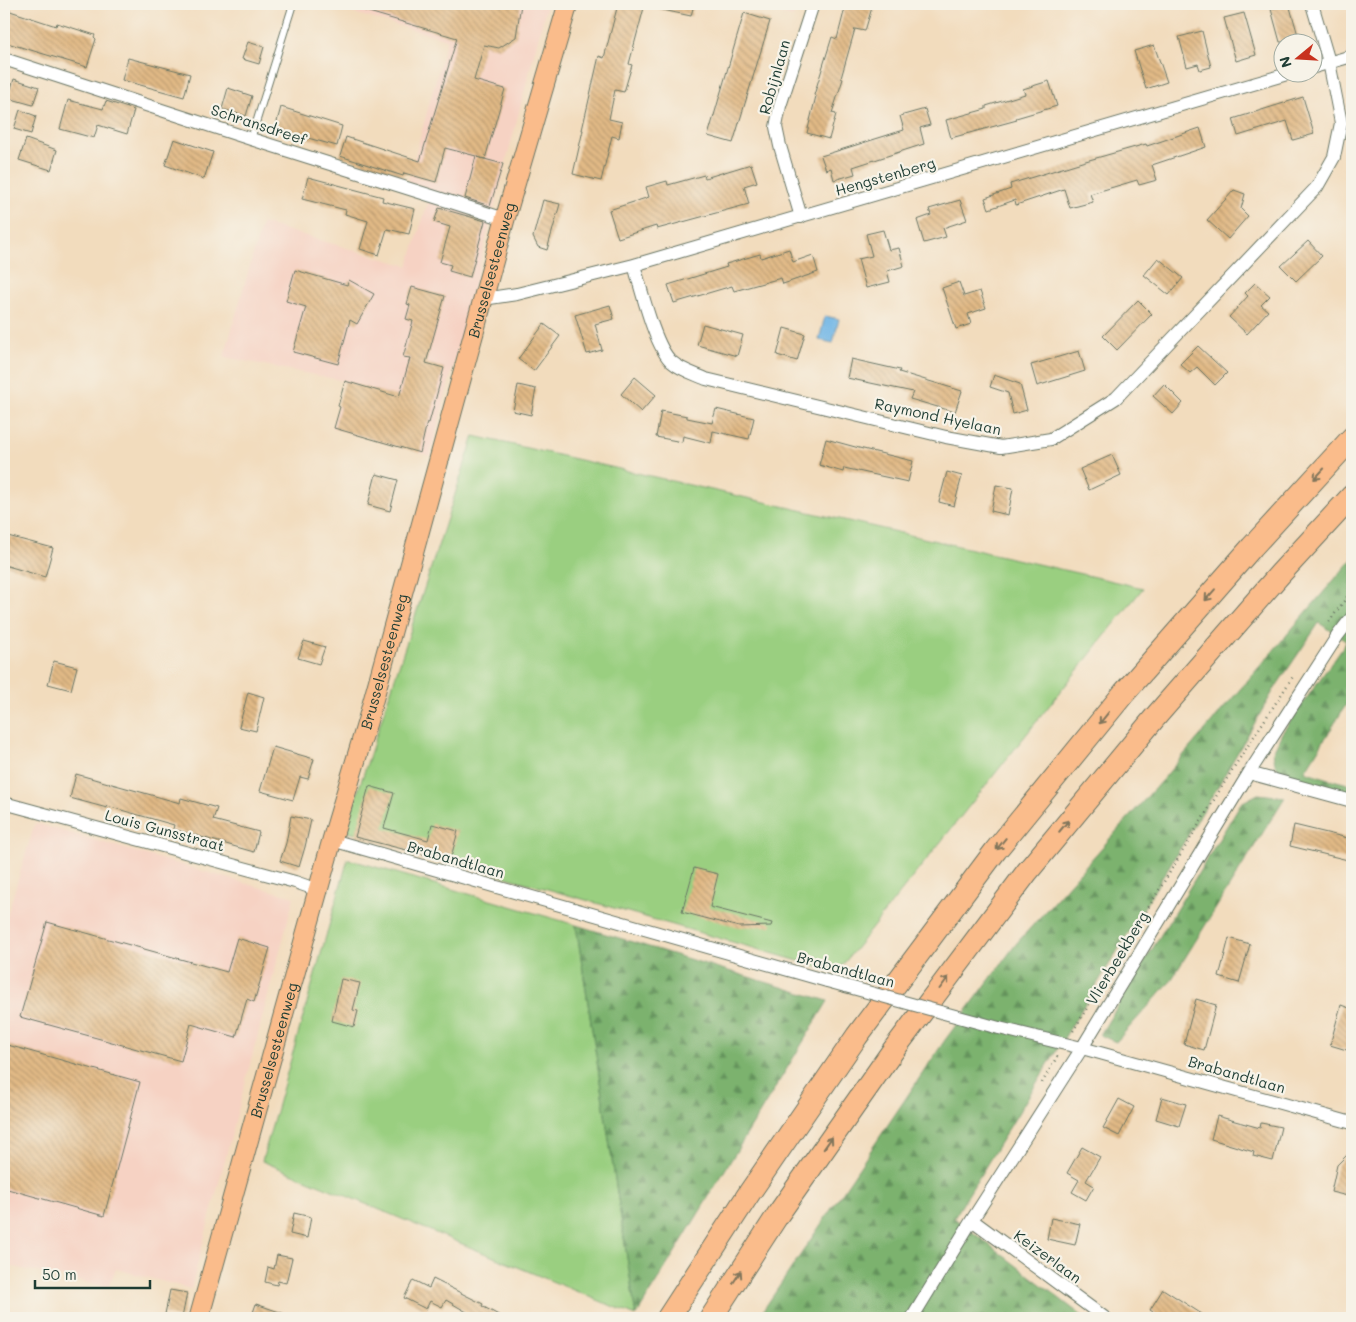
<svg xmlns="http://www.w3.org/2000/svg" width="1356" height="1322" viewBox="0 0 1356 1322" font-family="Mali,sans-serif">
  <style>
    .built { fill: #f6d2c3 }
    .green { fill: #9acf80; stroke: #5c865a }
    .forest { fill: url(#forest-firs); stroke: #4d7851 }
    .water { fill: #6fb5e5; stroke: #47798c }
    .building { fill: url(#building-back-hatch) }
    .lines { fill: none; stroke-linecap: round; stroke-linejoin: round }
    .lane-casing { stroke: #697564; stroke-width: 8 }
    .street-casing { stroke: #697564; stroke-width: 14 }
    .primary-casing { stroke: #697564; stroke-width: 21 }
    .highway-casing { stroke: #697564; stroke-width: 24 }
    .path { stroke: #697564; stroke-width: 2.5; stroke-dasharray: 1 4; stroke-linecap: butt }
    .lane { stroke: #fff; stroke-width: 6 }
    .street { stroke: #fff; stroke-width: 12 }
    .primary { stroke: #fabc8b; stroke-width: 19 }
    .highway { stroke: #fabc8b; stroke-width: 22 }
    .street-bridge-casing { stroke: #697564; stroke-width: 14; stroke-linecap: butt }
    .street-bridge { stroke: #fff; stroke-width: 12 }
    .oneway { stroke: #82765b }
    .labels { text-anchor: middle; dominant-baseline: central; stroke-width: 4.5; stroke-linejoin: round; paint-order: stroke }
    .street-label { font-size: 15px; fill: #1f3d34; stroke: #f7f3e8 }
  </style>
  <defs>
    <pattern id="forest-firs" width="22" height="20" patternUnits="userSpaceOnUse" patternTransform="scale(1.25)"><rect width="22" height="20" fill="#7bb26e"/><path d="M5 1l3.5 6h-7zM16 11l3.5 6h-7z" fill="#64925b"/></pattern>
    <pattern id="building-back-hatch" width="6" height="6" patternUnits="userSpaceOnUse" patternTransform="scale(1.25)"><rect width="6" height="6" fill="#e2ba86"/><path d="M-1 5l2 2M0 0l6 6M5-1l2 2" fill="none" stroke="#b7986e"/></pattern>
  </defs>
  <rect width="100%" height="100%" fill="#f7f3e8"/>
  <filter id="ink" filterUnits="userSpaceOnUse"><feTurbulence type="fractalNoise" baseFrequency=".02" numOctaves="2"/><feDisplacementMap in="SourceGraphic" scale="10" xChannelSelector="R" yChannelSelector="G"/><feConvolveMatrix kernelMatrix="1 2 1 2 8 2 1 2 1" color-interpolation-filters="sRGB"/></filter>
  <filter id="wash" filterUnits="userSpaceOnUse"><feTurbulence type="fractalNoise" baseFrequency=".0096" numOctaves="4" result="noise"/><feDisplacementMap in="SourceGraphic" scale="20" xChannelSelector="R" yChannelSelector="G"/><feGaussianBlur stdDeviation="1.12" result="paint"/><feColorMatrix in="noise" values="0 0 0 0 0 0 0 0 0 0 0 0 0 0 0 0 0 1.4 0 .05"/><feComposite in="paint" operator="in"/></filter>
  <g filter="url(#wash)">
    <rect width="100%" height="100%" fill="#f2dcbd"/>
    <path class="built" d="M321 4H547L430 456 332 428 345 381 224 357 262 223 408 266 431 193 407 185 447 39Z
      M743 4H797L793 17Z
      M35 823 294 897 191 1289 116 1269 108 1287 4 1265V926Z"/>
    <path class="green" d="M474 436 1143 588 837 972 345 831Z
      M348 859 576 925 636 1316 262 1161Z"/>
    <path class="forest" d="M1352 559V695L1305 771 1328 779 1352 785V794L1285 777 1275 764 1273 752 1282 733 1347 641 1319 623 1275 688 1217 788 954 1218 1085 1318H758L945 1040 1016 944 1163 779Z
      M1258 794 1285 797 1170 982 1116 1042 1100 1035 1241 803Z
      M576 925 828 1001 636 1316Z"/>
    <path class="water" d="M825 316 839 319 833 343 819 340Z"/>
    <g id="blocks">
      <path class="building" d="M352 4H521L516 37 499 48 484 45 474 80 505 89 485 159 477 157 503 164 490 206 465 198 476 156 445 148 436 182 404 173 403 176 340 156 346 137 420 161 457 38 352 7Z
        M618 4H645L629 64 632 65 624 92 615 90 609 119 622 122 619 138 612 136 601 181 573 174 583 130H582L599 56 604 58Z
        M658 4H694L691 16 658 9Z
        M846 4H873L865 31 855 29 841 78 843 79 832 113 836 114 829 139 807 133 816 96 814 95 832 37 837 39Z
        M1289 4 1300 42H1280L1271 9Z
        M4 9 56 26 57 23 95 35 94 37 96 39 87 67 4 42Z
        M744 13 770 21 733 143 708 136Z
        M1244 13 1256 55 1236 61 1224 18Z
        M1202 31 1211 67 1200 70 1198 64 1187 67 1179 37Z
        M248 42 264 47 259 64 242 59Z
        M1154 45 1167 82 1146 89 1134 51Z
        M128 58 190 74 184 97 122 80Z
        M14 79 39 87 33 105 8 98Z
        M1049 81 1057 106 1016 118 1017 120 951 138 946 120 986 109V106L1025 94 1023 89Z
        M228 88 252 96 246 116 222 109Z
        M1303 97 1314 134 1293 140 1287 121 1238 136 1233 119Z
        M68 100 103 109 106 101 134 110 127 134 98 125 94 138 60 129Z
        M281 107 342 126 337 146 275 129Z
        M925 109 930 125 920 128 924 144 853 167 855 174 834 180 831 168 826 170 821 156 904 130 900 116Z
        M20 110 36 116 31 134 14 129Z
        M1200 128 1206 147 1152 165 1157 180 1139 185 1137 180 1090 194 1093 202 1070 208 1064 189 1016 205 1015 200 989 209 985 198 1011 189 1010 184 1082 162 1146 144 1147 146Z
        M26 139 57 150 51 170 19 160Z
        M174 139 213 152 204 179 165 165Z
        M751 164 757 182 744 186 749 204 657 229 656 226 618 238 609 210 649 197 646 187 667 181 668 185 704 175 705 178Z
        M308 177 383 197 382 201 415 209 409 234 387 229 379 255 360 249 368 221 345 214 346 210 302 199Z
        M1234 190 1245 194 1241 209 1248 216 1228 239 1207 220Z
        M543 200 560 204 547 250 538 247 533 237Z
        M960 200 967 220 943 228 946 237 924 243 917 220 931 215 929 209Z
        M439 208 485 221 470 277 449 271 451 265 440 262 450 227 434 222Z
        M883 230 889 250 899 248 904 266 887 271 890 282 866 288 858 259 872 256 866 234Z
        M1308 241 1322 256 1296 281 1281 266Z
        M789 249 793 262 813 255 818 272 783 284 781 278 734 291 732 286 674 303 668 285 727 267 726 264 760 254 761 258Z
        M1158 258 1183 278 1169 295 1144 275Z
        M295 270 347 285 349 280 374 294 357 324 350 320 338 364 293 352 306 307 286 301Z
        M959 282 964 296 980 291 986 308 968 314 971 324 956 329 942 288Z
        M1255 283 1270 296 1261 305 1268 311 1247 334 1229 317 1248 296 1245 293Z
        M412 287 445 296 426 363 444 368 429 423 427 422 420 453 334 428 340 407 338 406 345 381 399 397 410 358 403 357 413 321 406 319 410 305 407 304Z
        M1138 300 1152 314 1117 350 1103 336Z
        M610 305 614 319 595 324 602 350 587 354 575 315Z
        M544 324 560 336 534 371 518 359Z
        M703 324 743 335 737 356 697 345Z
        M784 328 805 334 797 361 777 355Z
        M1198 346 1227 373 1215 385 1197 367 1190 373 1180 364Z
        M1079 351 1085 371 1037 386 1031 365Z
        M851 359 900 370 899 372 962 391 955 412 910 399 913 392 847 378Z
        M994 375 1020 384 1027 410 1013 414 1008 393 990 387Z
        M635 377 656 395 641 412 621 394Z
        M1164 384 1183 403 1173 414 1153 396Z
        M518 385 536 389 531 415 513 411Z
        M716 409 754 418 749 439 713 431 711 443 683 436 682 442 656 437 661 411 687 416V418L712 423Z
        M826 439 859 448 913 461 908 482 844 468 843 472 819 465Z
        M1112 455 1121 475 1089 490 1080 469Z
        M947 472 962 476 954 506 939 502Z
        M376 474 398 480 390 511 368 505Z
        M996 485 1013 488 1008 515 991 511Z
        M4 535 53 548 45 577 4 565Z
        M304 641 325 647 319 664 298 658Z
        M54 661 77 667 71 690 48 684Z
        M248 692 264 697 256 731 239 727Z
        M273 747 314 759 308 779 300 777 293 800 260 791Z
        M76 774 180 803 181 798 217 808 213 820 259 832 254 852 173 829 174 825 107 806V808L70 798Z
        M369 786 394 793 384 828 428 840 432 824 458 831 450 861 355 837Z
        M291 816 311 820 305 847 299 867 280 861 286 843Z
        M1294 825 1352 839V861L1290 846Z
        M694 868 718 874 710 907 772 923 771 926 739 927 682 912Z
        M47 922 227 972 237 938 270 948 254 1002 247 999 236 1037 191 1024 181 1061 20 1017Z
        M1229 938 1250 944 1239 983 1219 977Z
        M341 979 360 983 353 1010 358 1011 354 1027 332 1021Z
        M1196 999 1216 1005 1204 1050 1184 1044Z
        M1341 1005 1352 1009V1043L1350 1051 1330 1045Z
        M4 1044 140 1082 104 1216 4 1188Z
        M1162 1097 1186 1104 1179 1126 1156 1119Z
        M1119 1099 1134 1107 1119 1136 1103 1128Z
        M1217 1116 1260 1128 1261 1123 1281 1127 1273 1161 1253 1156 1254 1152 1211 1139Z
        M1082 1147 1100 1157 1086 1181 1094 1186 1086 1200 1072 1192 1079 1180 1067 1173Z
        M1352 1150V1197L1331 1192 1337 1165Z
        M294 1213 311 1217 307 1238 290 1234Z
        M1051 1218 1080 1224 1075 1245 1047 1239Z
        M277 1255 292 1258 286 1283 278 1281 277 1285 265 1282 268 1267 274 1269Z
        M433 1279 483 1304 482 1306 504 1318H477L446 1300 442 1307 430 1301 426 1309 404 1298 413 1280 429 1288Z
        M1163 1289 1208 1318H1162L1150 1310Z
        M170 1290 187 1293 182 1318 165 1314Z
        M256 1304 291 1316 290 1318H251Z"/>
    </g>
  </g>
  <g filter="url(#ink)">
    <use href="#blocks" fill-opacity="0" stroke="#697564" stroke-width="1"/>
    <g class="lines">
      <g class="lane-casing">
        <path id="lane" d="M251 139 293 4"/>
      </g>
      <g class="street-casing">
        <path id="street" d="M4 59 251 139 505 219
          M1314 67 1352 56
          M801 217 780 146 776 127 780 106 813 4
          M634 265C641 288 655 348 672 362 681 370 695 374 706 379L946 437 1001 447 1051 439 1116 398 1317 187 1334 157 1341 123 1329 62 1312 4
          M483 299 517 294 634 265 1294 72
          M1249 773 1352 801
          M4 803 295 882 318 890
          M332 840 827 981
          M999 1028 1082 1048 1352 1123
          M972 1220 1105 1318
          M912 1318 972 1220 1082 1048 1249 773 1338 635 1352 617"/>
      </g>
      <g class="primary-casing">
        <g id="primary">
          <path id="s1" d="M199 1318 332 840 368 719 505 219 568 4"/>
        </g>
      </g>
      <g class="highway-casing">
        <path id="highway" d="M668 1318 750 1192 857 1036 996 850 1124 693 1252 547 1352 438
          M711 1318 779 1213 892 1052 1027 872 1157 715 1280 574 1352 496"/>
      </g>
      <path class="path" d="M1329 622 1352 590
        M1073 1031 1234 767 1294 675
        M1042 1083 1058 1055"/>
      <use href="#lane" class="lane"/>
      <use href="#street" class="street"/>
      <use href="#primary" class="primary"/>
      <use href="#highway" class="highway"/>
      <g class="street-bridge-casing">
        <path id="street-bridge" d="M827 981 999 1028"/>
      </g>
      <use href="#street-bridge" class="street-bridge"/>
    </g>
    <defs><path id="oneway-shaft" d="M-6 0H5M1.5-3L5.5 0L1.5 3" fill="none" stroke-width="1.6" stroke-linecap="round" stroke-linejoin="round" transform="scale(1.25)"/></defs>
    <g class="oneway">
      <use href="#oneway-shaft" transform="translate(1319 474) rotate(133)"/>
      <use href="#oneway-shaft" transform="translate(1210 595) rotate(131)"/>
      <use href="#oneway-shaft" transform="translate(1104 718) rotate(129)"/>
      <use href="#oneway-shaft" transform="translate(1064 826) rotate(-50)"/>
      <use href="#oneway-shaft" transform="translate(1001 844) rotate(129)"/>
      <use href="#oneway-shaft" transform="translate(944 983) rotate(-53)"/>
      <use href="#oneway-shaft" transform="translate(828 1143) rotate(-55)"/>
      <use href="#oneway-shaft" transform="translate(737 1277) rotate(-57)"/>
    </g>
  </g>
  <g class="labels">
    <g class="street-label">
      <text transform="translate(774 77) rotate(-74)">Robijnlaan</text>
      <text transform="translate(259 124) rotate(18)">Schransdreef</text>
      <text transform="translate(885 176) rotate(-16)">Hengstenberg</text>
      <text stroke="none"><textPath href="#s1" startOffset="1088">Brusselsesteenweg</textPath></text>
      <text transform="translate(938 416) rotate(12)">Raymond Hyelaan</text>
      <text stroke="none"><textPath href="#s1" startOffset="682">Brusselsesteenweg</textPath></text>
      <text transform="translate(165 830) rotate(15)">Louis Gunsstraat</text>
      <text transform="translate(456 859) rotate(16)">Brabandtlaan</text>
      <text transform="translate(1117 958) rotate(-59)">Vlierbeekberg</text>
      <text transform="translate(846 969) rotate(15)">Brabandtlaan</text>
      <text stroke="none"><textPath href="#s1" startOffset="278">Brusselsesteenweg</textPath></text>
      <text transform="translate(1237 1074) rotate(16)">Brabandtlaan</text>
      <text transform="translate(1048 1256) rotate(36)">Keizerlaan</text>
    </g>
  </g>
  <rect width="1356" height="1322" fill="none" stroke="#f7f3e8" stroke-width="20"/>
  <g transform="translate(1298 58) rotate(252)"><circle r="24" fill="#f7f3e8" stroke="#a1aaa0"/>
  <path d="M0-4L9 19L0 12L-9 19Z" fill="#c8321e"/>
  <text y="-8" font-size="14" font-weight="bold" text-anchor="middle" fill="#1f3d34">N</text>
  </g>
  <path d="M35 1280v8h115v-8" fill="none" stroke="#1f3d34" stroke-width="2.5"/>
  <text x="42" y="1280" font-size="15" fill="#1f3d34" stroke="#f7f3e8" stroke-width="4" paint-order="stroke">50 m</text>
</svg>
